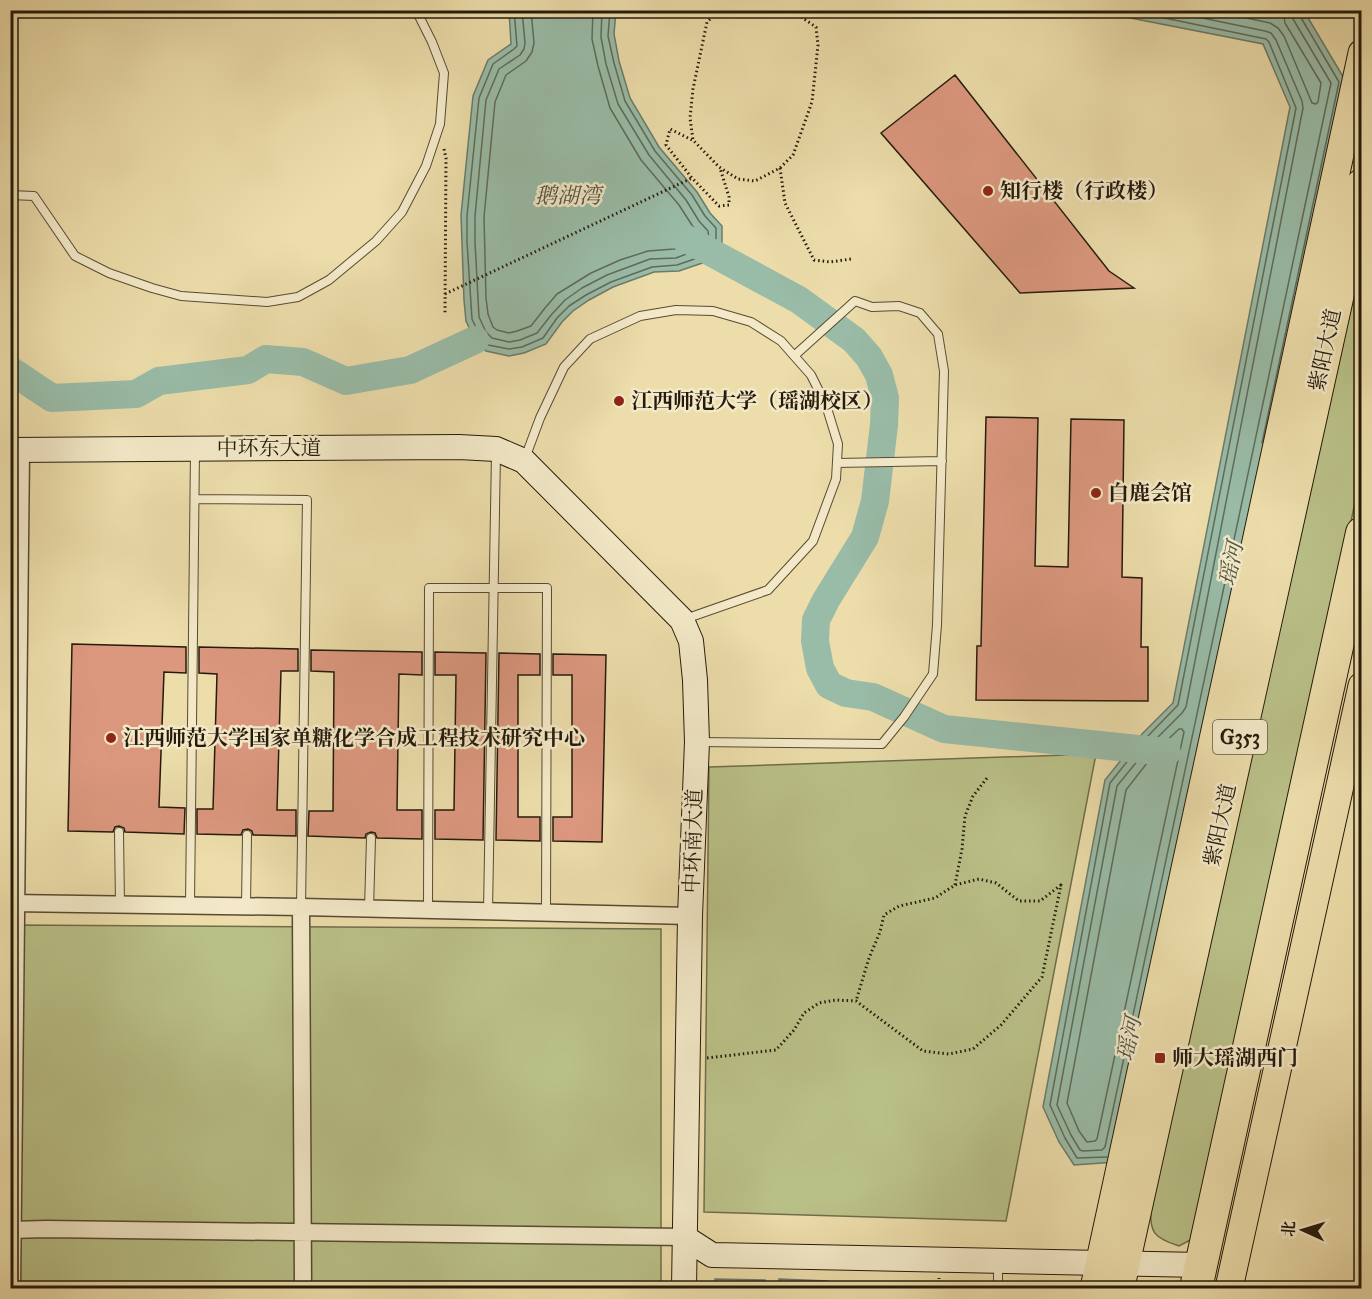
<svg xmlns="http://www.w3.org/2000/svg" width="1372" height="1299" viewBox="0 0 1372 1299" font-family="'IM FELL Great Primer','Noto Serif SC',serif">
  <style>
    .green { fill: #b9c087; stroke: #6f6d4a; stroke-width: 1.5 }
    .water { fill: #99bca8; stroke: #6b7b6a; stroke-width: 1.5 }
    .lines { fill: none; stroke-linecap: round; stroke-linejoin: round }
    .shore { stroke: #5f6b5a; stroke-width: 1.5 }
    .river { stroke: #99bca8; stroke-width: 28 }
    .building { fill: #dc987f; stroke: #251a0c; stroke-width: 1.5 }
    .lane-casing { stroke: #574b34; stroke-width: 10 }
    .street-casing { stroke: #574b34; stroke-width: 19 }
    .secondary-casing { stroke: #251a0c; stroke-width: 26 }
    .primary-casing { stroke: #251a0c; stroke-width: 29 }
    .highway-casing { stroke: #251a0c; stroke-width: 34 }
    .path { stroke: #251a0c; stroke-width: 3; stroke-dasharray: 1.5 3; stroke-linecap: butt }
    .lane { stroke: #f3e9c8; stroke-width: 8 }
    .street { stroke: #f3e9c8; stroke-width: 16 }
    .secondary { stroke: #f3e9c8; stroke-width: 24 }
    .primary { stroke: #ecddaa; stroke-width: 27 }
    .highway { stroke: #ecddaa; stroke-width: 32 }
    .poi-dot { fill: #8f2418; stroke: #f3e9c8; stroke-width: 2 }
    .labels { text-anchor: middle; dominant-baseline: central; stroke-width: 5; stroke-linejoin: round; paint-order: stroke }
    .shield { fill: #f3e9c8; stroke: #635844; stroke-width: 1.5 }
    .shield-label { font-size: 20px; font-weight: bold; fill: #251a0c }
    .poi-label { font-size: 21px; font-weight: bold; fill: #251a0c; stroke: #f3e9c8; text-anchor: start }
    .street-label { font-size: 21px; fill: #251a0c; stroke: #f3e9c8 }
    .water-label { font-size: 22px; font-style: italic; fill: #4e5343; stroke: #f3e9c8 }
  </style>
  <rect width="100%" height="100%" fill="#ecddaa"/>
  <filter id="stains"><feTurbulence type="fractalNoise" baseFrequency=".00333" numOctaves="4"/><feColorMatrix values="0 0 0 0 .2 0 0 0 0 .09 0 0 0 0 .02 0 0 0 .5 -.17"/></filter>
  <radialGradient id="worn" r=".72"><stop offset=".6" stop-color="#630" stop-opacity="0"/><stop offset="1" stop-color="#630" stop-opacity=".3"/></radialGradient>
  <path class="green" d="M1361 261V475L1196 1237 1179 1246C1154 1237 1149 1234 1151 1206Z
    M1096 754 1006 1221 704 1212 709 767Z
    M11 925 661 929V1288H11Z"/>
  <path class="water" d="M509 11H616L614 34 619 61 630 98 659 147 697 192 710 213 722 226V244L711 260 679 271 654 272 613 287 589 300 573 311 562 322 546 344 524 353 509 356 486 351 475 340 466 321 464 300 461 215 473 96 488 60 511 44Z
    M1095 11H1304L1345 80 1116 1162 1074 1165 1059 1142 1043 1107 1105 780 1142 734 1173 703 1290 107 1263 44Z
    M715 1279 765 1280V1288H715Z
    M779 1279 828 1281V1288H779Z"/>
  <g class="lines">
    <path class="shore" d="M514 10 517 46 514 49 493 64 479 98 467 216V242L472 319 480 336 488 345 509 349 522 347 543 338 557 318 569 306 586 295 611 282 652 267 677 265 706 255 716 242V228L705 216 692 195 655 151 625 101 614 63 608 36 610 10
      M522 10 525 43 524 49 520 55 499 69 486 100 475 216V242L479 317 486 332 492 338 509 342 520 340 537 333 552 314 565 300 582 288 607 275 650 259 676 258 702 248 709 239 708 231 699 221 686 200 649 155 618 104 606 64 601 37 602 10
      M531 10 534 43 532 52 526 61 506 75 495 102 484 217 486 298 488 314 493 327 497 330 509 333 517 331 531 326 545 308 557 294 591 273 620 260 648 251 674 249 696 241 699 236 679 205 641 160 610 108 598 66 592 39 593 10
      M1164 10 1265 31 1271 33 1276 40 1302 101 1303 108 1186 707 1182 713 1152 743 1117 786 1057 1105 1071 1135 1080 1150 1083 1151 1102 1150 1105 1147 1331 83 1293 19 1292 10
      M1210 10 1270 23 1278 28 1284 36 1312 103 1316 104 1318 102 1321 83 1285 23 1283 10
      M1262 443 1339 82 1300 16 1299 10
      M1179 729H1182L1184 732 1097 1139 1095 1141 1087 1142 1079 1131 1067 1103 1126 790 1158 749Z
      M1107 1157 1077 1158 1065 1138 1050 1105 1110 783 1146 738 1178 705 1296 108 1269 42 1266 39 1126 10"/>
    <path class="river" d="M681 236 799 300 854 340 869 357 879 375 885 398 884 425 875 501 865 537 826 600 816 620 815 641 820 668 829 685 846 693 873 697 944 729 1167 752
      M10 370 52 398 136 394 159 381 248 370 266 359 303 362 346 381 410 370 475 340"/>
  </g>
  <path class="building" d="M955 75 1109 271 1134 288 1020 293 881 133Z
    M986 417 1038 418 1035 566 1068 567 1071 419 1124 420 1122 577 1142 578 1141 647H1148V701L976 700 977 646H981Z
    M72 644 186 647V673L164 672 159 807 185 808 184 834 125 832 124 828 119 826 115 827 113 832 68 831Z
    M199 647 298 649V671H281L277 810H296V836L253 835 252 831 248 829 243 830 241 835 197 834V809H213L217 674 199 673Z
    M311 650 422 652V675L399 674 397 810H422V839L377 838 375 833 371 832 366 834 365 838 308 836 309 811H333L334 672 311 671Z
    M435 652 486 653 483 840 435 839V810H454L456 675H435Z
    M499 653 540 654V675H518V817H540V841L496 840Z
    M553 654 606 655 602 842 553 841V817H572V675H553Z"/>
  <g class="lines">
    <g class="lane-casing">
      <path id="lane" d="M10 195 34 196 75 256 109 273 152 288 181 296 267 302 298 297 329 280 376 241 402 212 426 166 440 124 444 73 432 42 416 10
        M524 461 540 418 564 367 590 339 640 316 676 310 713 311 751 322 781 341 811 375 826 405 838 444 836 479 813 541 768 590 685 619
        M837 463 942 461
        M195 499 307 500 301 907
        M698 742 882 744 904 717 933 674 937 625 944 371 938 334 920 313 899 306 872 307 855 301 794 356
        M119 832 120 905
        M190 906 195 450
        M246 906 247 835
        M369 909 371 838
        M428 910 429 588H547L546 913
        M488 911 496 453
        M998 1262V1288"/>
    </g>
    <g class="street-casing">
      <path id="street" d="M10 903 301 907 690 916
        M301 907 303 1288
        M10 1230 46 1229 684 1237
        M12 1288 21 450"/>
    </g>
    <g class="secondary-casing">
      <path id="secondary" d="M10 450 459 447 496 449 524 461 682 620 691 641 695 680 697 742 690 916 684 1288
        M684 1237 712 1255 1201 1265"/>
    </g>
    <g class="primary-casing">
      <path id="primary" d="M1094 1288 1362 53
        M1229 1288 1362 686"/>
    </g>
    <g class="highway-casing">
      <path id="highway" d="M1118 1288 1362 185
        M1196 1288 1362 533"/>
    </g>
    <path class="path" d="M720 10 707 22 693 89 690 118 693 140 719 167 738 179 755 181 780 168 793 155 812 102 818 45 816 27 791 10
      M692 140 670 129 666 145 692 178 719 206 729 205V197L720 168
      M444 149 446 158 445 313
      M780 168 785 203 814 260 830 262 851 259
      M445 294 692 178
      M955 885 962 849 965 816 973 796 987 778
      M707 1058 776 1050 794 1030 804 1013 819 1003 836 1000 856 1001 923 1051 949 1054 973 1049 1001 1025 1042 977 1061 885 1040 901H1019L996 883 979 879 955 885 935 898 899 906 884 915 880 932 869 958 856 1001
      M939 1288V1278"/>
    <use href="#lane" class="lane"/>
    <use href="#street" class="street"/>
    <use href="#secondary" class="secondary"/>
    <use href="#primary" class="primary"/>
    <use href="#highway" class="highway"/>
  </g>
  <g class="poi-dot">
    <circle cx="988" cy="191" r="6"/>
    <circle cx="619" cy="401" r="6"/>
    <circle cx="1096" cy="493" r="6"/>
    <circle cx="111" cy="738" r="6"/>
    <rect x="1154" y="1052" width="12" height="12" rx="3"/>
  </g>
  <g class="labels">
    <rect class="shield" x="1213" y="720" width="54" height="34" rx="4.5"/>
    <g class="shield-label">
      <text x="1240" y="737">G353</text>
    </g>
    <g class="poi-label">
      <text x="1000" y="191">知行楼（行政楼）</text>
      <text x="631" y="401">江西师范大学（瑶湖校区）</text>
      <text x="1108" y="493">白鹿会馆</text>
      <text x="123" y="738">江西师范大学国家单糖化学合成工程技术研究中心</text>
      <text x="1172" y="1058">师大瑶湖西门</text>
    </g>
    <g class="street-label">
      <text transform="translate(1325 350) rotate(-78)">紫阳大道</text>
      <text x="269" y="448">中环东大道</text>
      <text transform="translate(1220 825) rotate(-78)">紫阳大道</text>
      <text transform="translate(693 841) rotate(-88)">中环南大道</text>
    </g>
    <g class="water-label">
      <text x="568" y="195">鹅湖湾</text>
      <text transform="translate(1231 564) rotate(-78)">瑶河</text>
      <text transform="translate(1129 1039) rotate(-78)">瑶河</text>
    </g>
  </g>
  <rect width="1372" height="1299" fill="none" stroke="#ecddaa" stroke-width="36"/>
  <rect x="12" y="12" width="1348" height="1275" fill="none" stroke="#251a0c" stroke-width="3"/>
  <rect x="18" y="18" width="1336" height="1263" fill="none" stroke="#251a0c" stroke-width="1.5"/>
  <g transform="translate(1303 1230) rotate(274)" stroke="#f3e9c8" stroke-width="4.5" paint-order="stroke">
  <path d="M0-4.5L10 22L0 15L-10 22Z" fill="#251a0c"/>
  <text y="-9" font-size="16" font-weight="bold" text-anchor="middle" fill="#251a0c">北</text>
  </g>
  <rect width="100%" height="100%" filter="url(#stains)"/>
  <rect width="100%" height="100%" fill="url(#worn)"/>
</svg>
